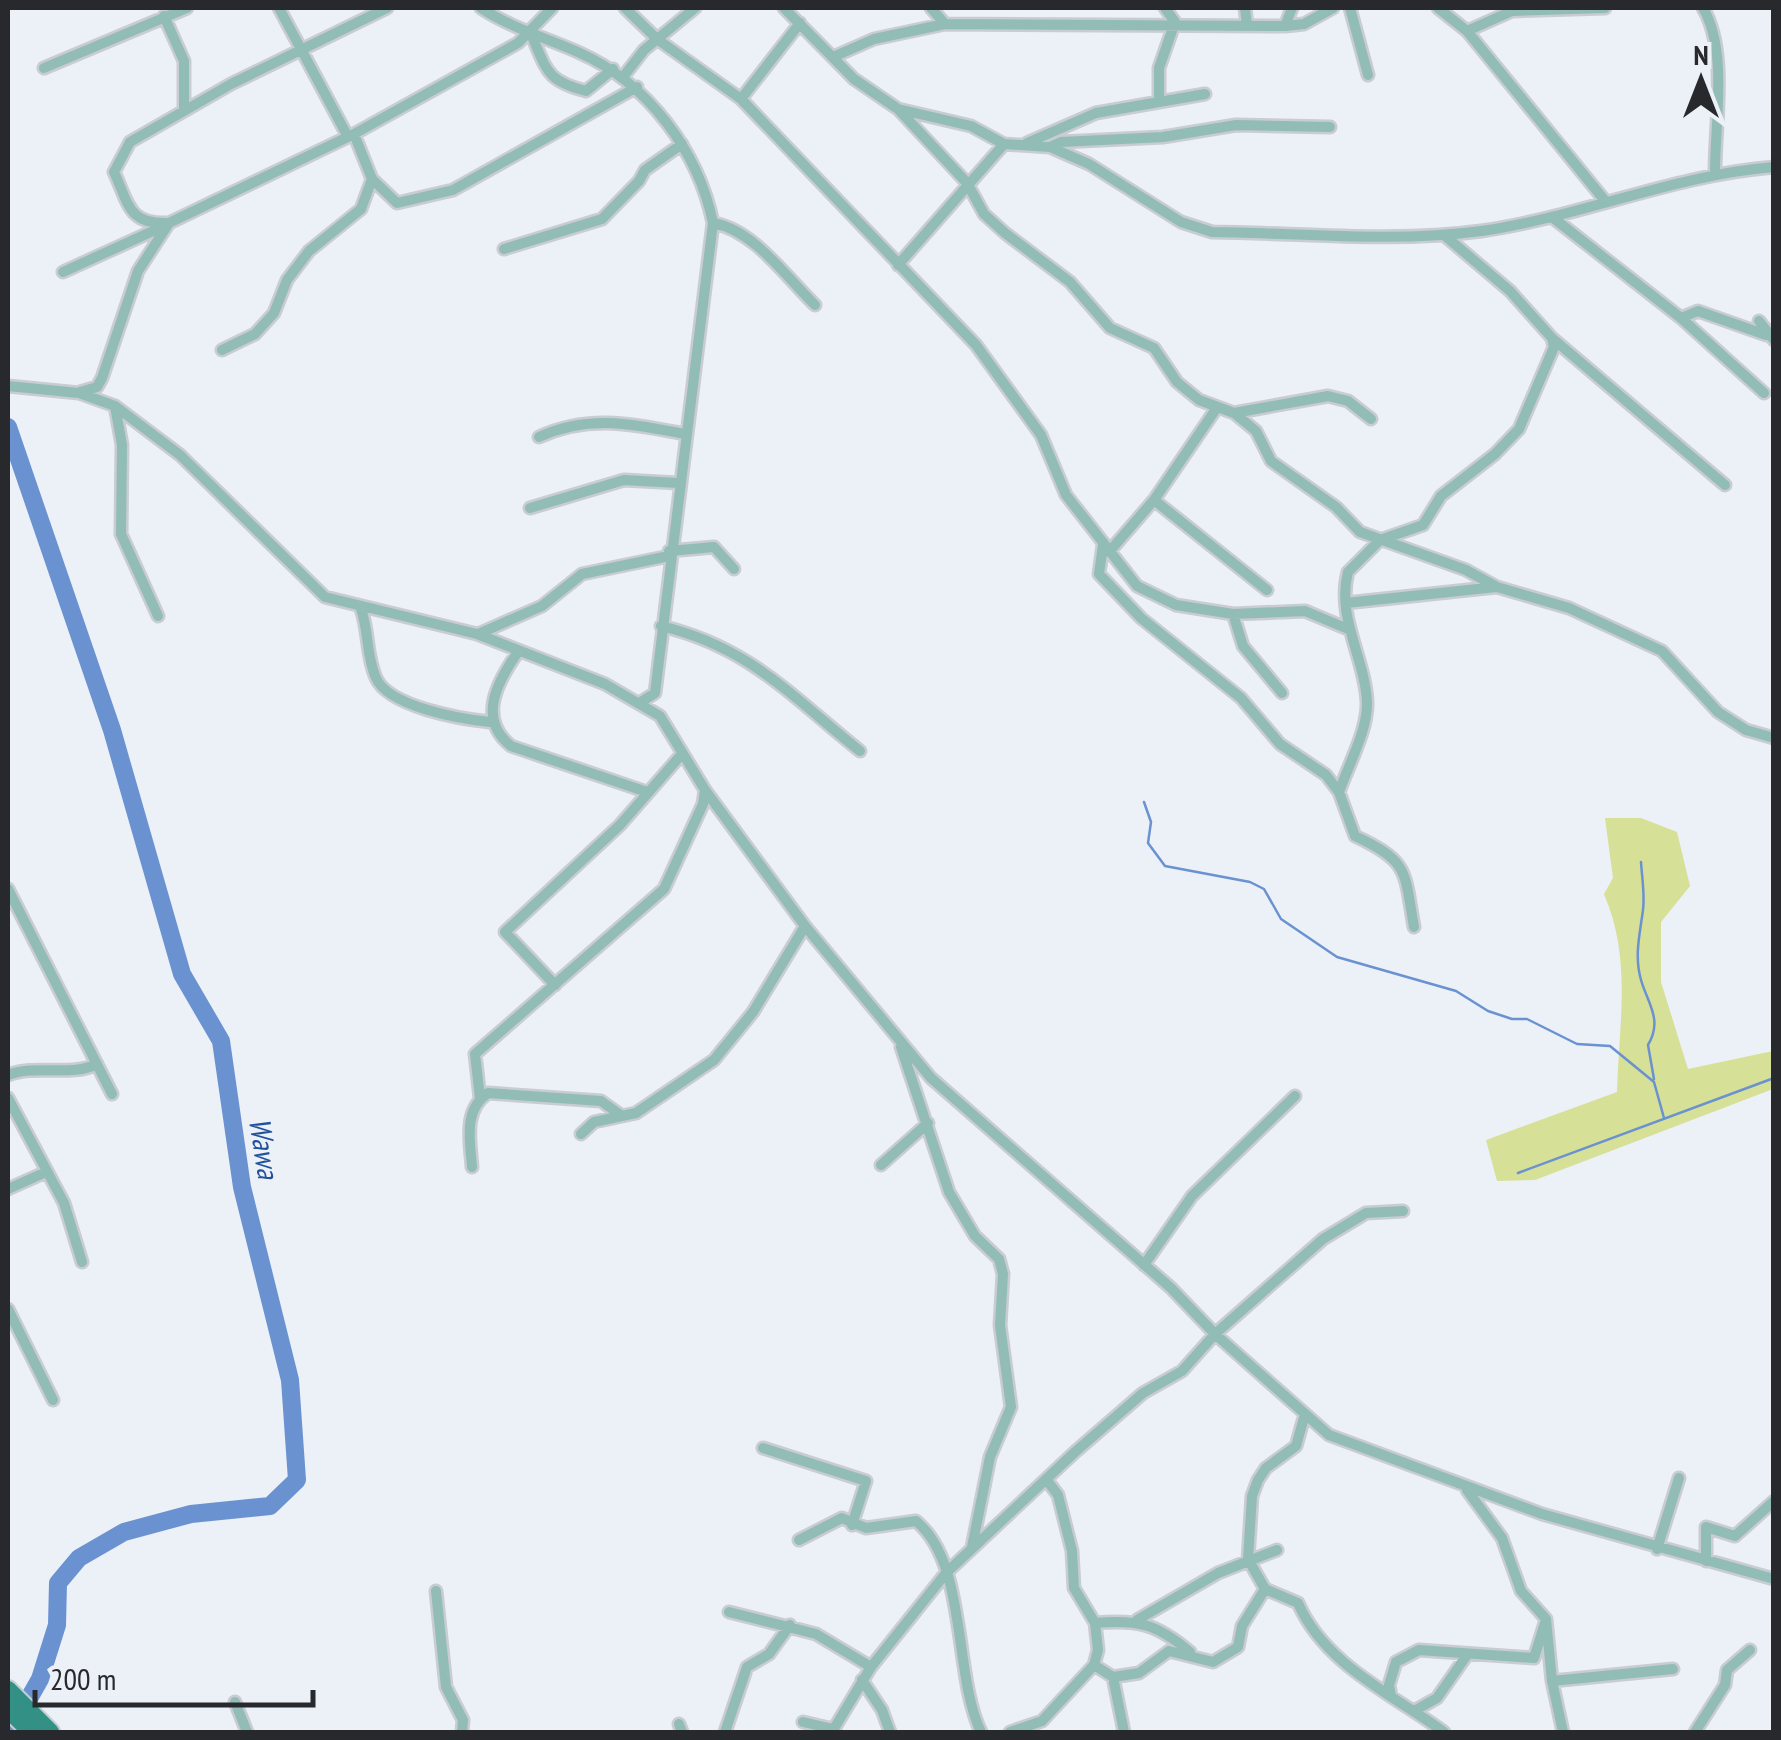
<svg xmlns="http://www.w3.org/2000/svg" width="1781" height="1740" viewBox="0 0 1781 1740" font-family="'PT Sans Narrow',sans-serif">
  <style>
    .green { fill: #d6e096 }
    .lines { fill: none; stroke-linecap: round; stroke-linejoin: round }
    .stream { stroke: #6a92d1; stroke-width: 2.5 }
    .river { stroke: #6a92d1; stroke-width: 18 }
    .street-casing { stroke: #c9ccd2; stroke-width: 15 }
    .primary-casing { stroke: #c9ccd2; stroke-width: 22 }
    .street { stroke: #92bdb6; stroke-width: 10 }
    .primary { stroke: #329085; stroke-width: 18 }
    .labels { text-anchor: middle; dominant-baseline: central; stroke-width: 8; stroke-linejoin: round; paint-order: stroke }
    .water-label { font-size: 30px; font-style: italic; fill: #21519d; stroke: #ecf0f7 }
  </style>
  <rect width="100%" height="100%" fill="#ecf0f7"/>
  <path class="green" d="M1605 818H1641L1677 832 1690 886 1661 922V982L1688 1069 1773 1051V1089L1535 1180 1497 1181 1486 1140 1617 1092C1619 1022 1632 959 1604 894L1613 878Z"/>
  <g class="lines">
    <path class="stream" d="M1144 802 1151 822 1148 843 1165 866 1250 882 1264 889 1281 919 1337 957 1456 991 1488 1011 1512 1019H1527L1577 1044 1610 1046 1654 1082 1664 1118
      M1641 862C1642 878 1645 895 1643 910 1640 933 1634 956 1641 980 1648 1004 1663 1020 1648 1045L1654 1079
      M1518 1173 1774 1078"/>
    <path class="river" d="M8 427 112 730 182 974 221 1041 242 1187 290 1380 297 1480 270 1506 191 1514 124 1532 79 1558 58 1583 57 1625 40 1679 10 1732"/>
    <g class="street-casing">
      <path id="street" d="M279 8 348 137
        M387 8 231 84 130 142 114 172C129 204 128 225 169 223L354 134 518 43 552 8
        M481 8C511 28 547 38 580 53 647 83 698 150 713 223L655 693 641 702
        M625 8 657 39 741 99 976 345 1041 435 1066 495 1137 586 1176 605 1233 614 1305 611 1348 629
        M784 8 854 79 898 109 971 126 1004 144 1050 147 1089 164 1181 222 1212 232C1300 233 1393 243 1481 231 1580 217 1673 175 1774 167
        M931 8 945 24
        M1245 8 1247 26
        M1350 8 1368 75
        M1438 8 1467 31 1606 202
        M1703 8C1728 50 1715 122 1715 172
        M164 16 184 61V110
        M1285 26 1304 24 1333 8
        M1467 31 1512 11 1605 8
        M531 34C547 70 546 81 586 91L613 69
        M833 57 874 39 945 24 1285 26 1292 8
        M44 68 187 8
        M623 77 644 50 695 8
        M741 99 800 23
        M1159 101V68L1175 22 1165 8
        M898 109 967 183 984 214 1005 233 1070 282 1110 328 1154 348 1177 382 1199 400 1234 413 1256 431 1271 461 1336 507 1360 532 1466 570 1497 587 1569 608 1662 651 1718 712 1746 730 1774 738
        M1027 143 1096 113 1205 94
        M1050 147 1061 142 1163 137 1236 125 1330 127
        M372 179 397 203 453 190 637 87
        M1552 217 1681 318 1764 393
        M713 223C754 230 786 277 815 305
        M504 249 602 219 639 181 645 170 682 144
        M898 265 1004 144
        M63 272 164 226
        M1681 318 1698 311 1766 335
        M1759 321 1774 340
        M1552 338 1725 485
        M222 350 255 334 274 313 287 280 309 251 361 209 372 179 354 134
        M8 386 79 393 115 406 180 455 325 597 477 634 605 684 660 716 705 790 805 926 931 1078 1171 1288 1215 1334 1329 1435 1542 1514 1774 1579
        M80 392 97 387 102 378 138 271 169 223
        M115 406 122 445 121 534 158 616
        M1234 413 1328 396 1348 401 1371 419
        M539 437C589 414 632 424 685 434
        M1154 500 1267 590
        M530 508 624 480 678 483
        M1103 545 1099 574 1141 618 1241 698 1280 744 1326 775 1339 792 1355 836C1410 862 1404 871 1414 927
        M669 551 714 547 734 569
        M1109 552 1154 500 1216 409
        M1346 603 1496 587
        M361 609C369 631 366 656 376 678 389 707 461 719 490 722
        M1233 614 1243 646 1282 693
        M661 626C750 647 792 697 860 751
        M478 634 542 606 582 574 669 556
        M518 652C497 682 477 719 511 746L647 792
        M1339 792C1348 766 1368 730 1367 702 1365 658 1336 617 1348 572L1380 540 1423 525 1441 496 1495 454 1519 429 1554 347 1552 338 1510 291 1444 235
        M8 889 112 1094
        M555 985 505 932 620 825 681 755
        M901 1047 949 1192 975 1236 999 1259 1003 1274 1000 1325 1011 1407 990 1457 972 1547
        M8 1075C36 1064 72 1077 97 1064
        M8 1098 64 1203 82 1262
        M480 1098 475 1054 664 889 703 804 705 790
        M581 1134 594 1122 636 1113 714 1060 753 1012 805 926
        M881 1165 928 1123
        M472 1167C470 1140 463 1110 488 1093L601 1101 622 1116
        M8 1189 46 1172
        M1144 1265 1192 1196 1295 1096
        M8 1309 53 1400
        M1305 1414 1296 1446 1266 1468 1258 1480 1252 1496 1248 1559 1265 1589 1298 1603C1325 1665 1392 1694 1444 1732
        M763 1448 866 1481 852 1525
        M1467 1490 1502 1538 1521 1591 1546 1619 1552 1681 1563 1732
        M799 1540 842 1518 866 1528 916 1521C968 1564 953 1674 981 1732
        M1657 1549 1679 1478
        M1706 1561V1527L1735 1536 1774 1501
        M436 1591 446 1687 463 1720 462 1732
        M729 1612 816 1634 871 1667
        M1137 1620 1218 1573 1277 1550
        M1095 1623C1138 1619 1157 1624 1190 1652
        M1094 1665 1113 1677 1124 1732
        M1113 1677 1139 1673 1169 1651 1213 1662 1238 1647 1242 1626 1265 1589
        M862 1680 882 1710 890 1732
        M1552 1681 1673 1669
        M1391 1696 1389 1685 1396 1662 1419 1650 1534 1658 1545 1623
        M235 1702 247 1732
        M1414 1711 1437 1698 1467 1655
        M803 1722 833 1729
        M679 1724 682 1732
        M725 1732 747 1667 769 1654 790 1625
        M832 1732 871 1667 946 1573 1075 1452 1143 1393 1182 1371 1215 1334 1323 1239 1366 1213 1403 1211
        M1010 1732 1042 1721 1094 1665 1098 1650 1095 1623 1074 1588 1072 1551 1058 1495 1046 1479
        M1695 1732 1725 1685 1727 1670 1750 1650"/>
    </g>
    <g class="primary-casing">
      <path id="primary" d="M8 1690 50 1732
        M8 1709 32 1732"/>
    </g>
    <use href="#street" class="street"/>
    <use href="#primary" class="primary"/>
  </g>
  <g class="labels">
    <g class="water-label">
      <text transform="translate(265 1148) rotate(81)">Wawa</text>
    </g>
  </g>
  <rect width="1781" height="1740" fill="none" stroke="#28292c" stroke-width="20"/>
  <g transform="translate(1701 80)" stroke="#ecf0f7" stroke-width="8" paint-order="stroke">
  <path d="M0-8L18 38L0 25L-18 38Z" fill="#28292c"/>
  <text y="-15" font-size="28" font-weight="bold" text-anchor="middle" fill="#28292c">N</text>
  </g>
  <path d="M35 1690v15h278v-15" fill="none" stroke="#28292c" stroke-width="5"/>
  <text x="50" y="1690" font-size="30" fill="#28292c" stroke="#ecf0f7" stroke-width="8" paint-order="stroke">200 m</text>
</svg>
